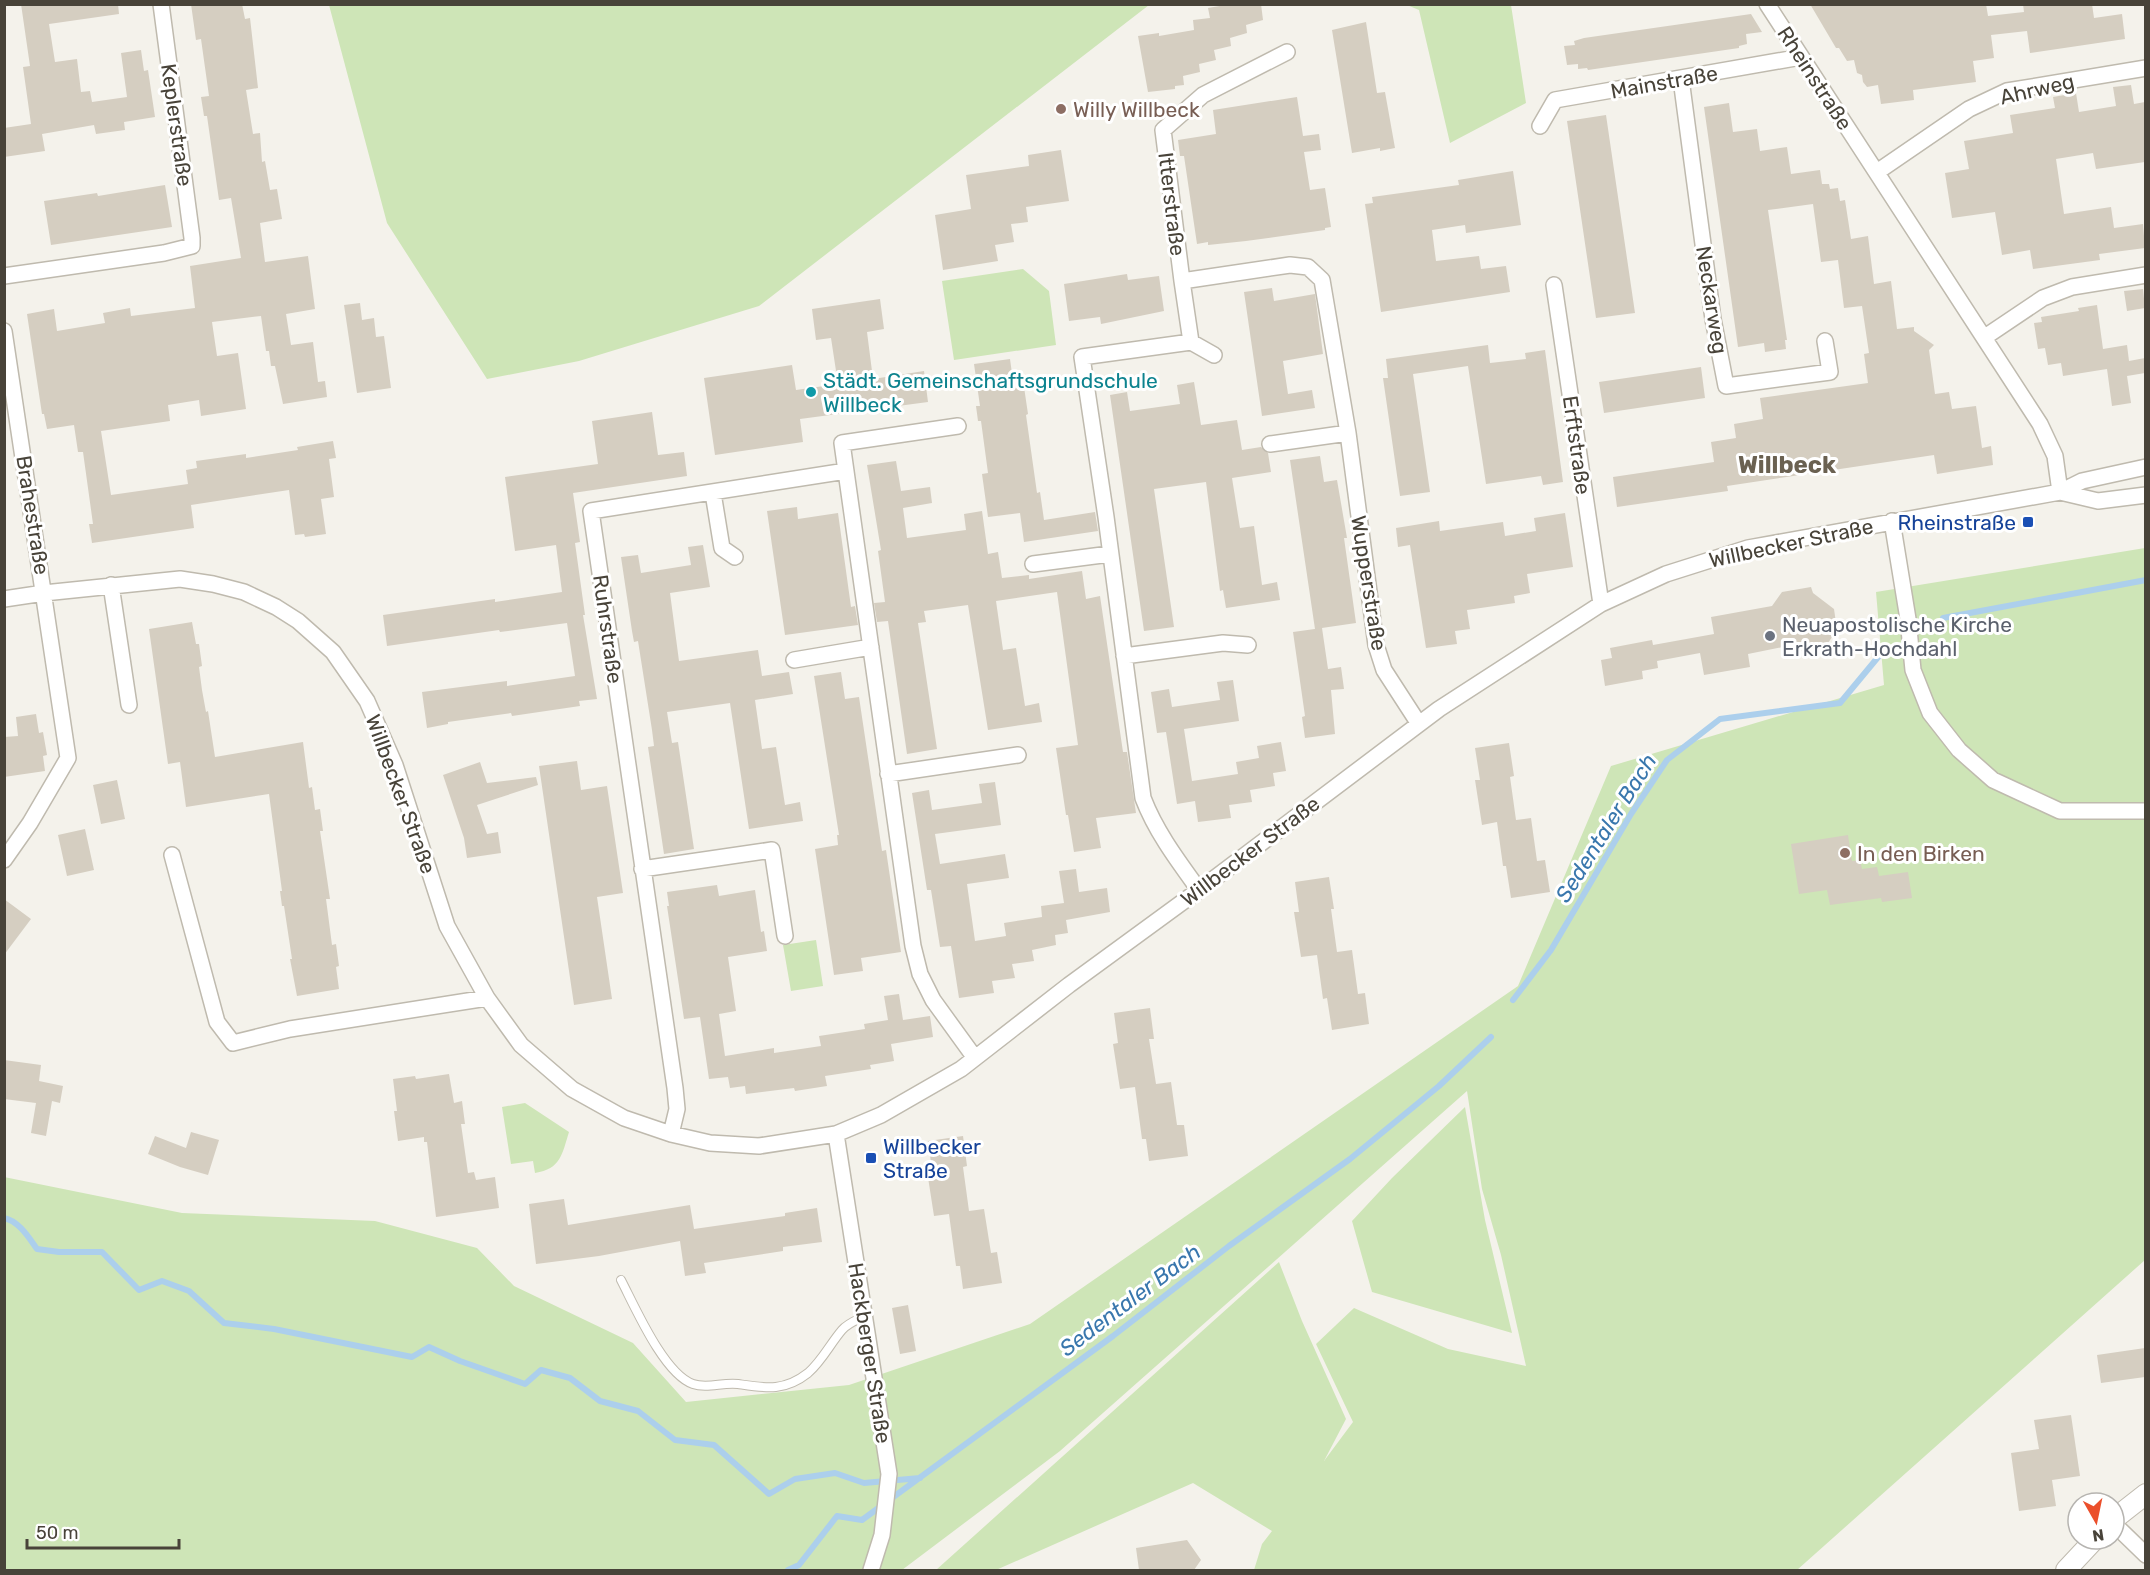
<svg xmlns="http://www.w3.org/2000/svg" width="2150" height="1575" viewBox="0 0 2150 1575" font-family="Rubik,sans-serif">
  <style>
    .green { fill: #cee5b7 }
    .lines { fill: none; stroke-linecap: round; stroke-linejoin: round }
    .stream { stroke: #accfec; stroke-width: 6 }
    .building { fill: #d5cec1 }
    .service-casing { stroke: #bfbaae; stroke-width: 10 }
    .minor-casing { stroke: #bfbaae; stroke-width: 18 }
    .tertiary-casing { stroke: #bfbaae; stroke-width: 22 }
    .service { stroke: #fff; stroke-width: 8 }
    .minor { stroke: #fff; stroke-width: 15 }
    .tertiary { stroke: #fff; stroke-width: 20 }
    .education-dot { fill: #8d6e63; stroke: #fff; stroke-width: 2 }
    .culture-dot { fill: #0f9aa8; stroke: #fff; stroke-width: 2 }
    .transit-dot { fill: #1a4fb4; stroke: #fff; stroke-width: 2 }
    .worship-dot { fill: #6b7280; stroke: #fff; stroke-width: 2 }
    .labels { text-anchor: middle; dominant-baseline: central; stroke-width: 6; stroke-linejoin: round; paint-order: stroke }
    .street-label { font-size: 21px; fill: #484339; stroke: #fff }
    .education-label { font-size: 21px; fill: #785e54; stroke: #fff; text-anchor: start }
    .culture-label { font-size: 21px; fill: #0d838f; stroke: #fff; text-anchor: start }
    .transit-label { font-size: 21px; fill: #164399; stroke: #fff; text-anchor: end }
    .worship-label { font-size: 21px; fill: #5b616d; stroke: #fff; text-anchor: start }
    .water-label { font-size: 22px; font-style: italic; fill: #3977ad; stroke: #fff }
    .quarter-label { font-size: 24px; font-weight: bold; fill: #6a6151; stroke: #fff }
  </style>
  <rect width="100%" height="100%" fill="#f4f2eb"/>
  <path class="green" d="M329 5V4L1149 5 759 306 579 361 487 379 387 223Z
    M1407 5H1511L1526 103 1450 143 1419 10Z
    M1023 269 1049 291 1056 345 954 360 942 281Z
    M2145 548V1260L1797 1570H1254L1262 1544 1272 1531 1193 1483 996 1570H936L1279 1262 1302 1321 1346 1419 1324 1461 1353 1422 1316 1344 1354 1308 1448 1349 1526 1366 1501 1255 1482 1189 1467 1091 1060 1451 902 1570H5L4 1177 182 1213 375 1221 477 1248 514 1286 633 1343 686 1402 849 1385 1030 1324 1518 986 1611 766 1884 685 1876 592Z
    M816 940 823 986 791 991 783 945Z
    M525 1103 569 1132C562 1154 561 1169 535 1173L533 1161 511 1164 502 1107Z
    M1465 1107 1485 1220 1512 1333 1372 1292 1352 1221 1392 1178Z"/>
  <g class="lines">
    <path class="stream" d="M1943 618 2146 580
      M1513 1000 1551 950 1631 814 1667 760 1720 719 1840 703 1879 656
      M4 1218C19 1221 29 1238 37 1249L59 1252H102L139 1290 162 1281 189 1291 224 1323 274 1329 412 1357 429 1347 460 1361 525 1384 541 1370 570 1378 600 1401 638 1411 675 1440 714 1445 769 1494 795 1479 835 1473 864 1483 920 1478
      M788 1570 799 1565 837 1516 862 1520 1113 1336 1229 1246 1350 1159 1439 1086 1491 1037"/>
  </g>
  <path class="building" d="M21 4H118L119 14 49 24 55 62 77 59 81 92 90 91 92 102 127 97 121 53 141 50 144 71 148 70 155 117 124 122 125 130 96 134 94 125 42 134 45 151 4 157V128L31 124 23 67 30 66Z
    M191 4H242L245 19 250 18 258 88 246 90 253 134 260 133 262 162 265 161 270 190 277 189 282 219 260 223 265 262 308 256 315 309 286 314 291 345 313 342 318 382 325 381 327 397 283 404 275 366H271L269 351H266L261 316 212 322 217 356 238 353 246 409 201 416 199 400 168 405 170 421 101 431 111 495 188 484 186 470 197 468 196 461 246 454V458L298 450 297 447 333 441 336 458 329 459 334 497 321 499 326 534 305 537 304 534 295 535 289 490 191 505 194 528 92 543 89 524H93L83 452H78L74 425 47 429 44 414H42L27 314 54 309 57 331 105 323 103 313 130 308 131 316 195 308 190 266 241 258 231 198 219 200 207 116H204L201 97 209 96 201 39 196 40Z
    M1231 4H1261L1263 20 1246 25 1247 33 1230 38 1231 46 1214 50 1216 60 1199 64 1200 72 1183 76 1184 85 1175 86V89L1148 92 1138 36 1159 33V36L1194 30 1193 20 1210 18 1208 8Z
    M1810 4H1986L1988 16 2024 12 2023 4H2092L2094 18 2122 14 2125 39 2030 53 2027 31 1991 35 1994 58 1973 61 1976 82 1913 90 1914 100 1881 104 1878 85 1867 87 1863 82 1862 75 1857 73 1854 60 1847 61 1839 48H1836Z
    M1751 14 1762 32 1746 34 1747 44 1739 46V48L1588 70 1587 68 1578 69V64L1567 65 1564 46 1575 45 1574 41 1584 38Z
    M1366 22 1377 93 1385 92 1395 148 1380 151V148L1352 153 1332 30Z
    M2131 85 2134 104 2145 102V162L2096 169 2093 153 2056 159 2064 214 2111 207 2114 228 2143 224 2145 248 2099 254 2100 260 2033 269 2030 250 2002 255 1995 212 1952 218 1945 173 1969 169 1964 141 2013 133 2010 115 2055 108 2053 97 2076 93 2079 112 2116 106 2113 87Z
    M1297 97 1303 136 1319 134 1321 150 1304 152 1310 190 1325 188 1331 227 1325 228V230L1246 241 1208 245V242L1197 244 1184 156H1180L1178 140 1216 134 1213 110Z
    M1729 103 1733 132 1757 129 1760 151 1787 147 1791 174 1820 170 1822 184H1829L1830 189 1838 188 1840 201 1845 200 1851 239 1868 236 1874 284 1891 281 1897 329 1914 327V331L1934 345 1929 350 1935 394 1949 392 1952 409 1976 406 1982 448 1991 446 1993 465 1937 474 1934 455 1727 486 1728 491 1617 507 1613 477 1714 462 1711 442 1736 438 1734 424 1763 419 1760 398 1868 383 1864 354 1869 353 1862 306 1844 308 1838 260 1821 262 1813 204 1768 210 1787 340H1785L1786 349 1765 352 1764 343 1738 347 1704 107Z
    M1606 115 1635 313 1596 318 1567 121Z
    M1061 150 1069 201 1026 207 1028 222 1011 224 1014 242 995 245 998 261 943 270 935 215 971 209 966 175 1029 166 1028 155Z
    M1513 171 1521 225 1466 233 1465 225 1432 230 1436 261 1479 256 1481 269 1506 266 1510 292 1381 312 1365 204 1373 203 1372 197 1459 185 1458 180Z
    M165 185 172 227 51 245 44 201 97 193 98 196Z
    M1127 274 1128 280 1159 276 1164 311 1101 324 1100 317 1069 321 1064 284Z
    M1272 288 1274 301 1315 294 1323 354 1283 361 1288 394 1312 390 1315 408 1262 416 1244 292Z
    M2143 289 2145 308 2127 311 2124 291Z
    M880 299 884 329 867 332 873 379 924 371 928 402 800 419 803 442 715 455 704 378 792 365 796 390 838 384 831 338 816 340 812 309Z
    M360 303 362 320 374 318 376 337 384 336 391 388 357 393 344 305Z
    M2097 305 2103 349 2127 345 2129 361 2145 358V373L2127 376 2131 403 2112 406 2107 369 2063 376 2061 363 2048 365 2045 348 2038 349 2034 323 2042 322 2041 317 2079 311 2078 308Z
    M1488 345 1490 363 1526 359 1525 353 1545 350 1563 482 1543 485 1541 476 1486 484 1468 366 1413 374 1430 492 1400 496 1383 378H1388L1386 359Z
    M1010 359 1014 388 1024 387 1028 414 1026 415 1037 493 1040 492 1044 520 1095 512 1098 531 1024 542 1020 513 988 517 982 474 988 473 981 421H978L976 406H980L974 364Z
    M1701 367 1705 398 1604 413 1599 382Z
    M1194 382 1201 425 1237 420 1242 450 1261 447 1268 453 1271 472 1232 478 1240 528 1254 526 1262 585 1277 582 1280 600 1226 608 1223 590 1220 591 1206 482 1154 489 1174 627 1144 631 1110 395 1127 392 1130 411 1180 404 1177 385Z
    M652 412 658 455 684 452 687 476 573 493 580 542 575 543 585 615H583L597 699 579 701 580 706 512 716 511 713 448 722V724L427 728 422 692 507 681V686L575 676 567 623 500 632 499 630 387 646 383 615 495 599V602L562 592 556 545 515 551 505 477 598 464 592 421Z
    M1320 456 1324 482 1337 480 1347 538H1344L1356 623 1315 629 1290 460Z
    M896 461 901 491 930 487 932 503 903 508 907 538 966 530 964 514 982 511 988 554 998 552 1002 578 1029 575V579L1082 571 1086 599 1100 596 1123 752H1127L1136 813 1096 818 1101 848 1074 852 1068 815H1066L1056 748 1078 745 1057 592 996 601 1003 650 1016 648 1025 706 1039 703 1042 722 988 730 968 605 924 611 926 622 918 623 937 749 907 754 888 621 877 622 874 603 885 602 878 551 881 550 867 465Z
    M797 507 798 519 838 513 851 607 855 606 858 625 785 635 767 511Z
    M1565 513 1573 567 1527 574 1530 593 1514 596 1515 603 1467 610 1470 629 1455 631 1457 644 1426 648 1410 545 1398 547 1396 528 1439 521 1440 531 1503 522 1505 536 1536 531 1534 518Z
    M703 545 710 587 670 593 679 661 758 650 762 676 789 672 793 694 755 700 762 749 776 747 785 805 800 802 803 821 749 829 730 703 667 712 672 743 678 742 694 849 664 854 648 747 654 746 652 730 638 641 634 642 632 631 621 557 638 555 641 573 691 565 688 547Z
    M1811 587 1813 593 1834 609 1837 630 1821 653 1807 655 1793 645 1748 654 1750 667 1704 675 1700 653 1657 661 1658 668 1642 671 1643 679 1605 686 1601 660 1612 658 1610 648 1652 640 1653 645 1714 634 1711 617 1772 606 1782 592Z
    M192 622 196 644H199L202 666 199 667 202 690 206 712 208 711 215 757 303 742 309 788 312 787 315 810 320 809 323 831H320L330 899H326L332 945 336 944 339 966 336 967 339 989 297 996 290 959H292L284 906H282L280 891H282L269 794 186 807 180 762 168 764 149 629Z
    M1322 628 1328 669 1341 667 1344 689 1331 690 1335 734 1305 738 1302 717 1305 716 1293 632Z
    M841 672 845 699 859 697 878 824 882 851 886 850 901 952 861 958 863 971 834 975 815 849 838 845 837 835H839L814 676Z
    M1233 680 1239 721 1184 729 1192 781 1238 774 1236 762 1259 758 1257 746 1281 742 1286 771 1273 773 1275 786 1250 790 1252 802 1229 805 1231 818 1198 822 1195 801 1177 804 1166 732 1157 733 1151 692 1169 689 1172 707 1220 700 1217 682Z
    M36 714 39 733 43 732 47 755 43 756 45 771 4 777V737L18 736 16 717Z
    M1509 743 1514 776 1510 777 1516 820 1531 818 1537 861 1545 860 1550 892 1511 898 1506 866H1503L1497 822 1482 825 1475 780H1480L1475 748Z
    M577 761 581 790 607 786 623 893 597 897 612 999 574 1005 539 766Z
    M480 762 487 783 536 777 538 785 477 805 487 834 498 832 501 853 467 858 464 838 443 775Z
    M117 780 125 819 101 824 93 785Z
    M995 782 1001 825 935 834 940 864 1005 854 1009 878 967 884 975 941 1006 936 1004 923 1042 917 1041 906 1064 903 1059 871 1076 869 1079 892 1107 888 1110 912 1066 920 1068 933 1055 935 1056 945 1032 950 1034 961 1012 964 1015 978 992 981 994 993 959 998 951 946 940 947 931 890H927L912 793 929 790 932 810 982 803 979 784Z
    M85 829 94 870 67 876 58 835Z
    M1848 835 1852 861 1860 860 1862 869 1877 867 1879 876 1908 872 1912 898 1882 902 1881 898 1830 905 1827 890 1799 894 1791 844Z
    M1329 877 1334 909H1331L1337 952 1352 950 1358 994 1365 993 1369 1024 1332 1030 1327 998 1323 999 1317 955 1301 957 1294 912H1299L1295 882Z
    M717 885 719 896 755 890 761 932 764 931 767 951 728 957 736 1011 719 1014 725 1056 774 1048V1053L821 1046 819 1036 865 1029 864 1024 888 1020 884 996 899 994 903 1020 930 1016 933 1037 891 1044 894 1061 870 1065 871 1069 825 1076 827 1086 795 1091 794 1088 746 1094 745 1086 730 1088 728 1077 709 1079 700 1017 684 1019 667 906H669L667 892Z
    M4 899 31 919 4 955Z
    M1150 1008 1154 1039H1149L1156 1084 1171 1082 1177 1125H1184L1188 1156 1149 1161 1146 1139H1142L1135 1087 1120 1089 1113 1044 1118 1043 1114 1013Z
    M4 1060 41 1065 39 1081 63 1086 60 1103 52 1101 46 1136 31 1133 36 1103 4 1099Z
    M449 1074 454 1103 462 1101 465 1124H461L468 1173 474 1172 476 1180 495 1177 499 1208 436 1217 427 1142H424V1137L398 1141 394 1111H397L393 1079 415 1076 416 1079Z
    M191 1132 219 1140 208 1175 180 1167 148 1154 155 1136 186 1148Z
    M963 1136 967 1166 963 1167 969 1211 984 1209 991 1253 997 1252 1002 1283 963 1289 960 1266H956L949 1214 934 1216 927 1171 932 1170 928 1141Z
    M564 1199 568 1225 690 1205 694 1229 785 1216V1213L817 1208 822 1242 783 1247V1251L704 1263 706 1273 685 1276 680 1241 599 1256 536 1264 529 1204Z
    M908 1305 916 1351 900 1354 892 1308Z
    M2145 1348V1377L2101 1383 2097 1355Z
    M2071 1415 2080 1476 2052 1480 2056 1506 2019 1511 2011 1453 2039 1449 2034 1420Z
    M1187 1540 1201 1560 1194 1570H1139L1136 1548Z"/>
  <g class="lines">
    <g class="service-casing">
      <path id="service" d="M621 1280C635 1307 664 1374 693 1384 707 1389 723 1382 738 1384 765 1388 784 1392 808 1373 822 1361 830 1344 842 1330 848 1323 857 1320 865 1316"/>
    </g>
    <g class="minor-casing">
      <path id="minor" d="M1767 4 2040 424 2055 456 2060 492
        M1681 79 1713 319 1726 386 1830 372 1825 341
        M1540 126 1555 100 1801 57
        M1877 172 1969 109 2007 91 2146 68
        M4 276 164 253 192 246V238L161 4
        M1182 281 1163 130 1203 95 1287 52
        M1554 285 1601 604
        M4 331 68 758 30 823 4 860
        M1985 337 2043 298 2072 287 2146 275
        M1191 342 1214 355
        M958 426 842 443 913 946 920 974 933 1000 975 1058
        M1270 444 1348 433
        M2060 492 2098 501 2146 495
        M713 493 722 548 735 557
        M1892 521 1908 619 1913 670 1930 713 1959 750 1993 780 2060 811H2146
        M1033 564 1110 554
        M111 585 129 705
        M4 599 44 593 180 579 213 584 244 592 276 607 298 621 333 652 367 701 395 765 447 926 487 998 521 1045 572 1089 624 1118 671 1134 710 1143 759 1146 836 1134 881 1115 961 1069 1069 985 1199 890 1439 709 1601 604 1666 574 1748 548 2060 492 2082 481 2146 467
        M1124 656 1223 643 1248 645
        M794 660 871 647
        M888 774 1018 755
        M172 855 217 1022 233 1043 290 1029 487 998
        M642 869 772 850 785 936
        M1199 890C1178 861 1156 832 1143 798L1106 517 1082 357 1191 342 1182 281 1290 265 1308 267 1322 280 1348 433 1376 645 1384 670 1419 724
        M671 1134 677 1109 675 1088 591 511 846 471
        M836 1134 889 1474 882 1535 871 1570
        M2114 1524 2146 1555"/>
    </g>
    <g class="tertiary-casing">
      <path id="tertiary" d="M2114 1519 2146 1494
        M2066 1570 2095 1539"/>
    </g>
    <use href="#service" class="service"/>
    <use href="#minor" class="minor"/>
    <use href="#tertiary" class="tertiary"/>
  </g>
  <g class="education-dot">
    <circle cx="1061" cy="109" r="6"/>
    <circle cx="1845" cy="853" r="6"/>
  </g>
  <circle class="culture-dot" cx="811" cy="392" r="6"/>
  <g class="transit-dot">
    <rect x="2022" y="516" width="12" height="12" rx="3"/>
    <rect x="865" y="1152" width="12" height="12" rx="3"/>
  </g>
  <circle class="worship-dot" cx="1770" cy="636" r="6"/>
  <g class="labels">
    <g class="street-label">
      <text transform="translate(1815 78) rotate(57)">Rheinstraße</text>
      <text transform="translate(1664 82) rotate(-10)">Mainstraße</text>
      <text transform="translate(2037 89) rotate(-13)">Ahrweg</text>
      <text transform="translate(177 125) rotate(82)">Keplerstraße</text>
      <text transform="translate(1172 204) rotate(83)">Itterstraße</text>
      <text transform="translate(1712 300) rotate(81)">Neckarweg</text>
      <text transform="translate(1577 445) rotate(82)">Erftstraße</text>
      <text transform="translate(33 515) rotate(81)">Brahestraße</text>
      <text transform="translate(1791 543) rotate(-12)">Willbecker Straße</text>
      <text transform="translate(1369 583) rotate(81)">Wupperstraße</text>
      <text transform="translate(608 629) rotate(82)">Ruhrstraße</text>
      <text transform="translate(401 794) rotate(70)">Willbecker Straße</text>
      <text transform="translate(1250 851) rotate(-37)">Willbecker Straße</text>
      <text transform="translate(870 1353) rotate(81)">Hackberger Straße</text>
    </g>
    <g class="education-label">
      <text x="1073" y="109">Willy Willbeck</text>
      <text x="1857" y="853">In den Birken</text>
    </g>
    <g class="culture-label">
      <text x="823" y="380">Städt. Gemeinschaftsgrundschule<tspan x="823" dy="24">Willbeck</tspan></text>
    </g>
    <g class="transit-label">
      <text x="2016" y="522">Rheinstraße</text>
      <text x="883" y="1146" text-anchor="start">Willbecker<tspan x="883" dy="24">Straße</tspan></text>
    </g>
    <g class="worship-label">
      <text x="1782" y="624">Neuapostolische Kirche<tspan x="1782" dy="24">Erkrath-Hochdahl</tspan></text>
    </g>
    <g class="water-label">
      <text transform="translate(1606 828) rotate(-58)">Sedentaler Bach</text>
      <text transform="translate(1130 1300) rotate(-37)">Sedentaler Bach</text>
    </g>
    <g class="quarter-label">
      <text x="1787" y="465">Willbeck</text>
    </g>
  </g>
  <rect width="2150" height="1575" fill="none" stroke="#484339" stroke-width="12"/>
  <g transform="translate(2096 1521) rotate(171)"><circle r="28" fill="#ffffff" stroke="#b6b4b0" stroke-width="1.5"/>
  <path d="M0-4.5L10 22L0 15L-10 22Z" fill="#eb4f2b"/>
  <text y="-9" font-size="16" font-weight="bold" text-anchor="middle" fill="#484339">N</text>
  </g>
  <path d="M27 1539v9h152v-9" fill="none" stroke="#484339" stroke-width="3"/>
  <text x="36" y="1539" font-size="18" fill="#484339" stroke="#ffffff" stroke-width="4.5" paint-order="stroke">50 m</text>
</svg>
